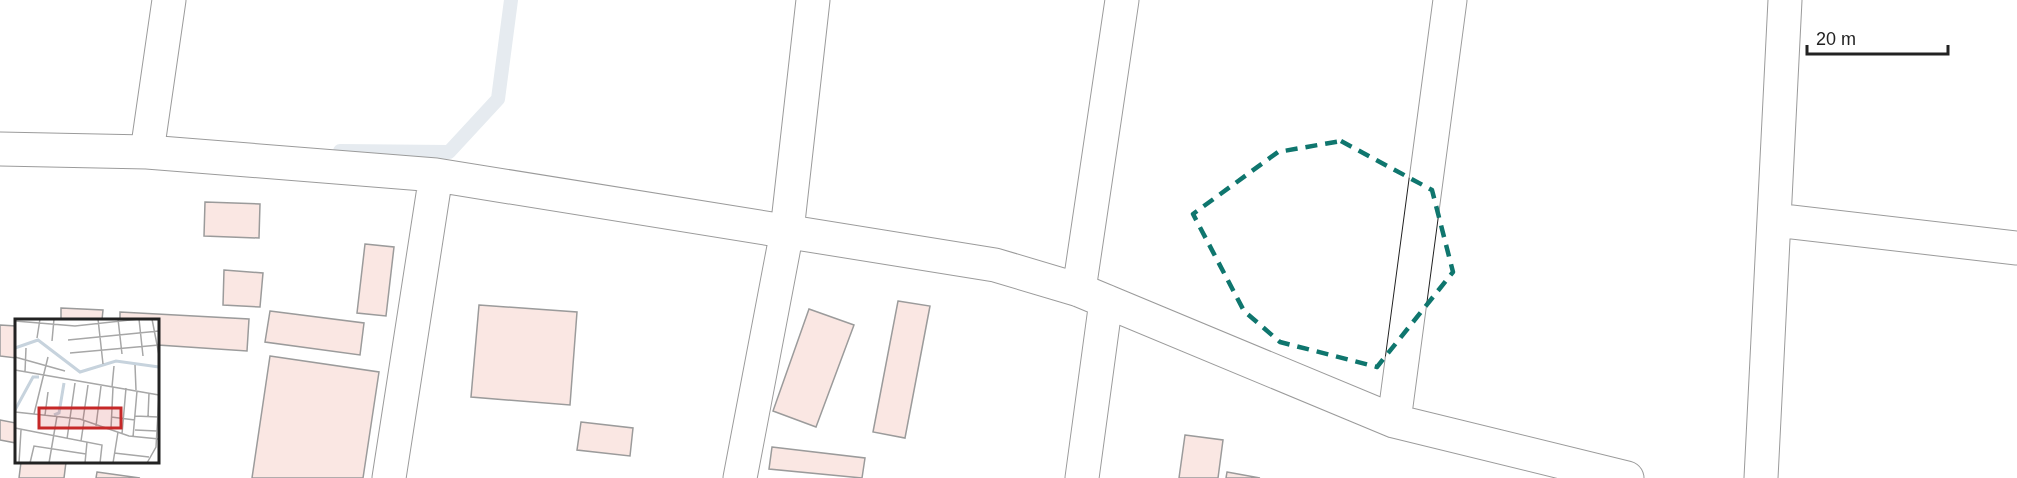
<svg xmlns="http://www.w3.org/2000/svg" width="2017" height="478" viewBox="0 0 2017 478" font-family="Arial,sans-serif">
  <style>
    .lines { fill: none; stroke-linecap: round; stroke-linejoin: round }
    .stream { stroke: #c7d3dd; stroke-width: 14 }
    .building { fill: #f3c9c0; stroke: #222; stroke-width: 1.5 }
    .minor-casing { stroke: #222; stroke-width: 35 }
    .minor { stroke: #fff; stroke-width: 33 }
    .marked { fill: none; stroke: #0f766e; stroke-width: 4.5; stroke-dasharray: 12 8; stroke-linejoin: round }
    .inset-river { fill: none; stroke: #c7d3dd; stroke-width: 3 }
    .inset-road { fill: none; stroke: #a7a7a7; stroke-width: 1.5 }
    .view { fill: #c62828; fill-opacity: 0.15; stroke: #c62828; stroke-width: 3 }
    .inset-edge { fill: none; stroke: #222; stroke-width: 3 }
  </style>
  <rect width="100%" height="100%" fill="#fff"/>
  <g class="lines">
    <path class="stream" d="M340 151 449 152 498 99 511 0"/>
  </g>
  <path class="building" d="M205 202 260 204 259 238 204 236Z
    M365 244 394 247 386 316 357 313Z
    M224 270 263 273 260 307 223 305Z
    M898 301 930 306 905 438 873 432Z
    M479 305 577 312 570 405 471 397Z
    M61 308 103 310 102 320H61Z
    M809 309 854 325 816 427 773 411Z
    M270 311 364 323 360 355 265 342Z
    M120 312 249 319 247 351 158 345V320H120Z
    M0 325 16 326V358L0 356Z
    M270 356 379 372 363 478H252Z
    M0 420 16 423V443L0 440Z
    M581 422 633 428 630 456 577 450Z
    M1185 435 1223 440 1218 478H1179Z
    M772 447 865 458 862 478 769 469Z
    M21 462H66L64 478H19Z
    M97 472 140 478H96Z
    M1227 472 1260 478H1226Z"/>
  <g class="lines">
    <g class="minor-casing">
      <path id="minor" d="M0 149 147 152 436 175 995 265 1079 290 1394 421 1627 478
        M147 152 169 0
        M1774 220 2017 248
        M1079 290 1122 0
        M1394 421 1450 0
        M389 478 436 175
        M740 478 787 231 813 0
        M1082 478 1106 301
        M1761 478 1785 0"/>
    </g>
    <use href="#minor" class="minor"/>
  </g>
  <path d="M0 0H2017V478H0ZM1341 141 1432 190 1453 272 1377 367 1280 342 1244 311 1193 214 1278 152Z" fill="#fff" fill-opacity=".55" fill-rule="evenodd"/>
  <path class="marked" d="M1341 141 1432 190 1453 272 1377 367 1280 342 1244 311 1193 214 1278 152Z"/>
  <g transform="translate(15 319)">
    <rect width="144" height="144" fill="#fff"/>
    <path class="inset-river" d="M0 29 23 21 65 53 101 42 144 48M0 91 18 58H24M39 96 44 94 49 64"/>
    <path class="inset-road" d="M83 0 88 45M103 0 107 35M137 0 144 36M0 2 60 7 124 0 128 37M22 19 25 0M53 21 144 12M37 22 39 0M55 34 144 26M0 38 50 52M120 46 121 71M0 51 144 76M10 53 11 29M97 68 99 47M0 93 65 100 114 117 144 120M19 95 33 38M30 96 33 73M120 97 143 98M96 98 120 101M133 98 134 74M68 101 73 66M81 107 86 67M0 109 87 126 85 144M96 110 98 68M120 111 142 112M107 115 111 69M118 118 122 72M52 120 60 64M66 122 69 102M99 134 134 138M4 144 6 111M15 144 19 127 71 135M34 144 42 97M70 144 72 123M98 144 103 113M132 144 141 128 144 76"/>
    <path class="view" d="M24 89H106V109H24Z"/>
    <rect width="144" height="144" class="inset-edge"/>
  </g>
  <path d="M1807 45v9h141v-9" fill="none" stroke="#222222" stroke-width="3"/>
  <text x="1816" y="45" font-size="18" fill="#222222" stroke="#ffffff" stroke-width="4.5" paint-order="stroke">20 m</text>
</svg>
